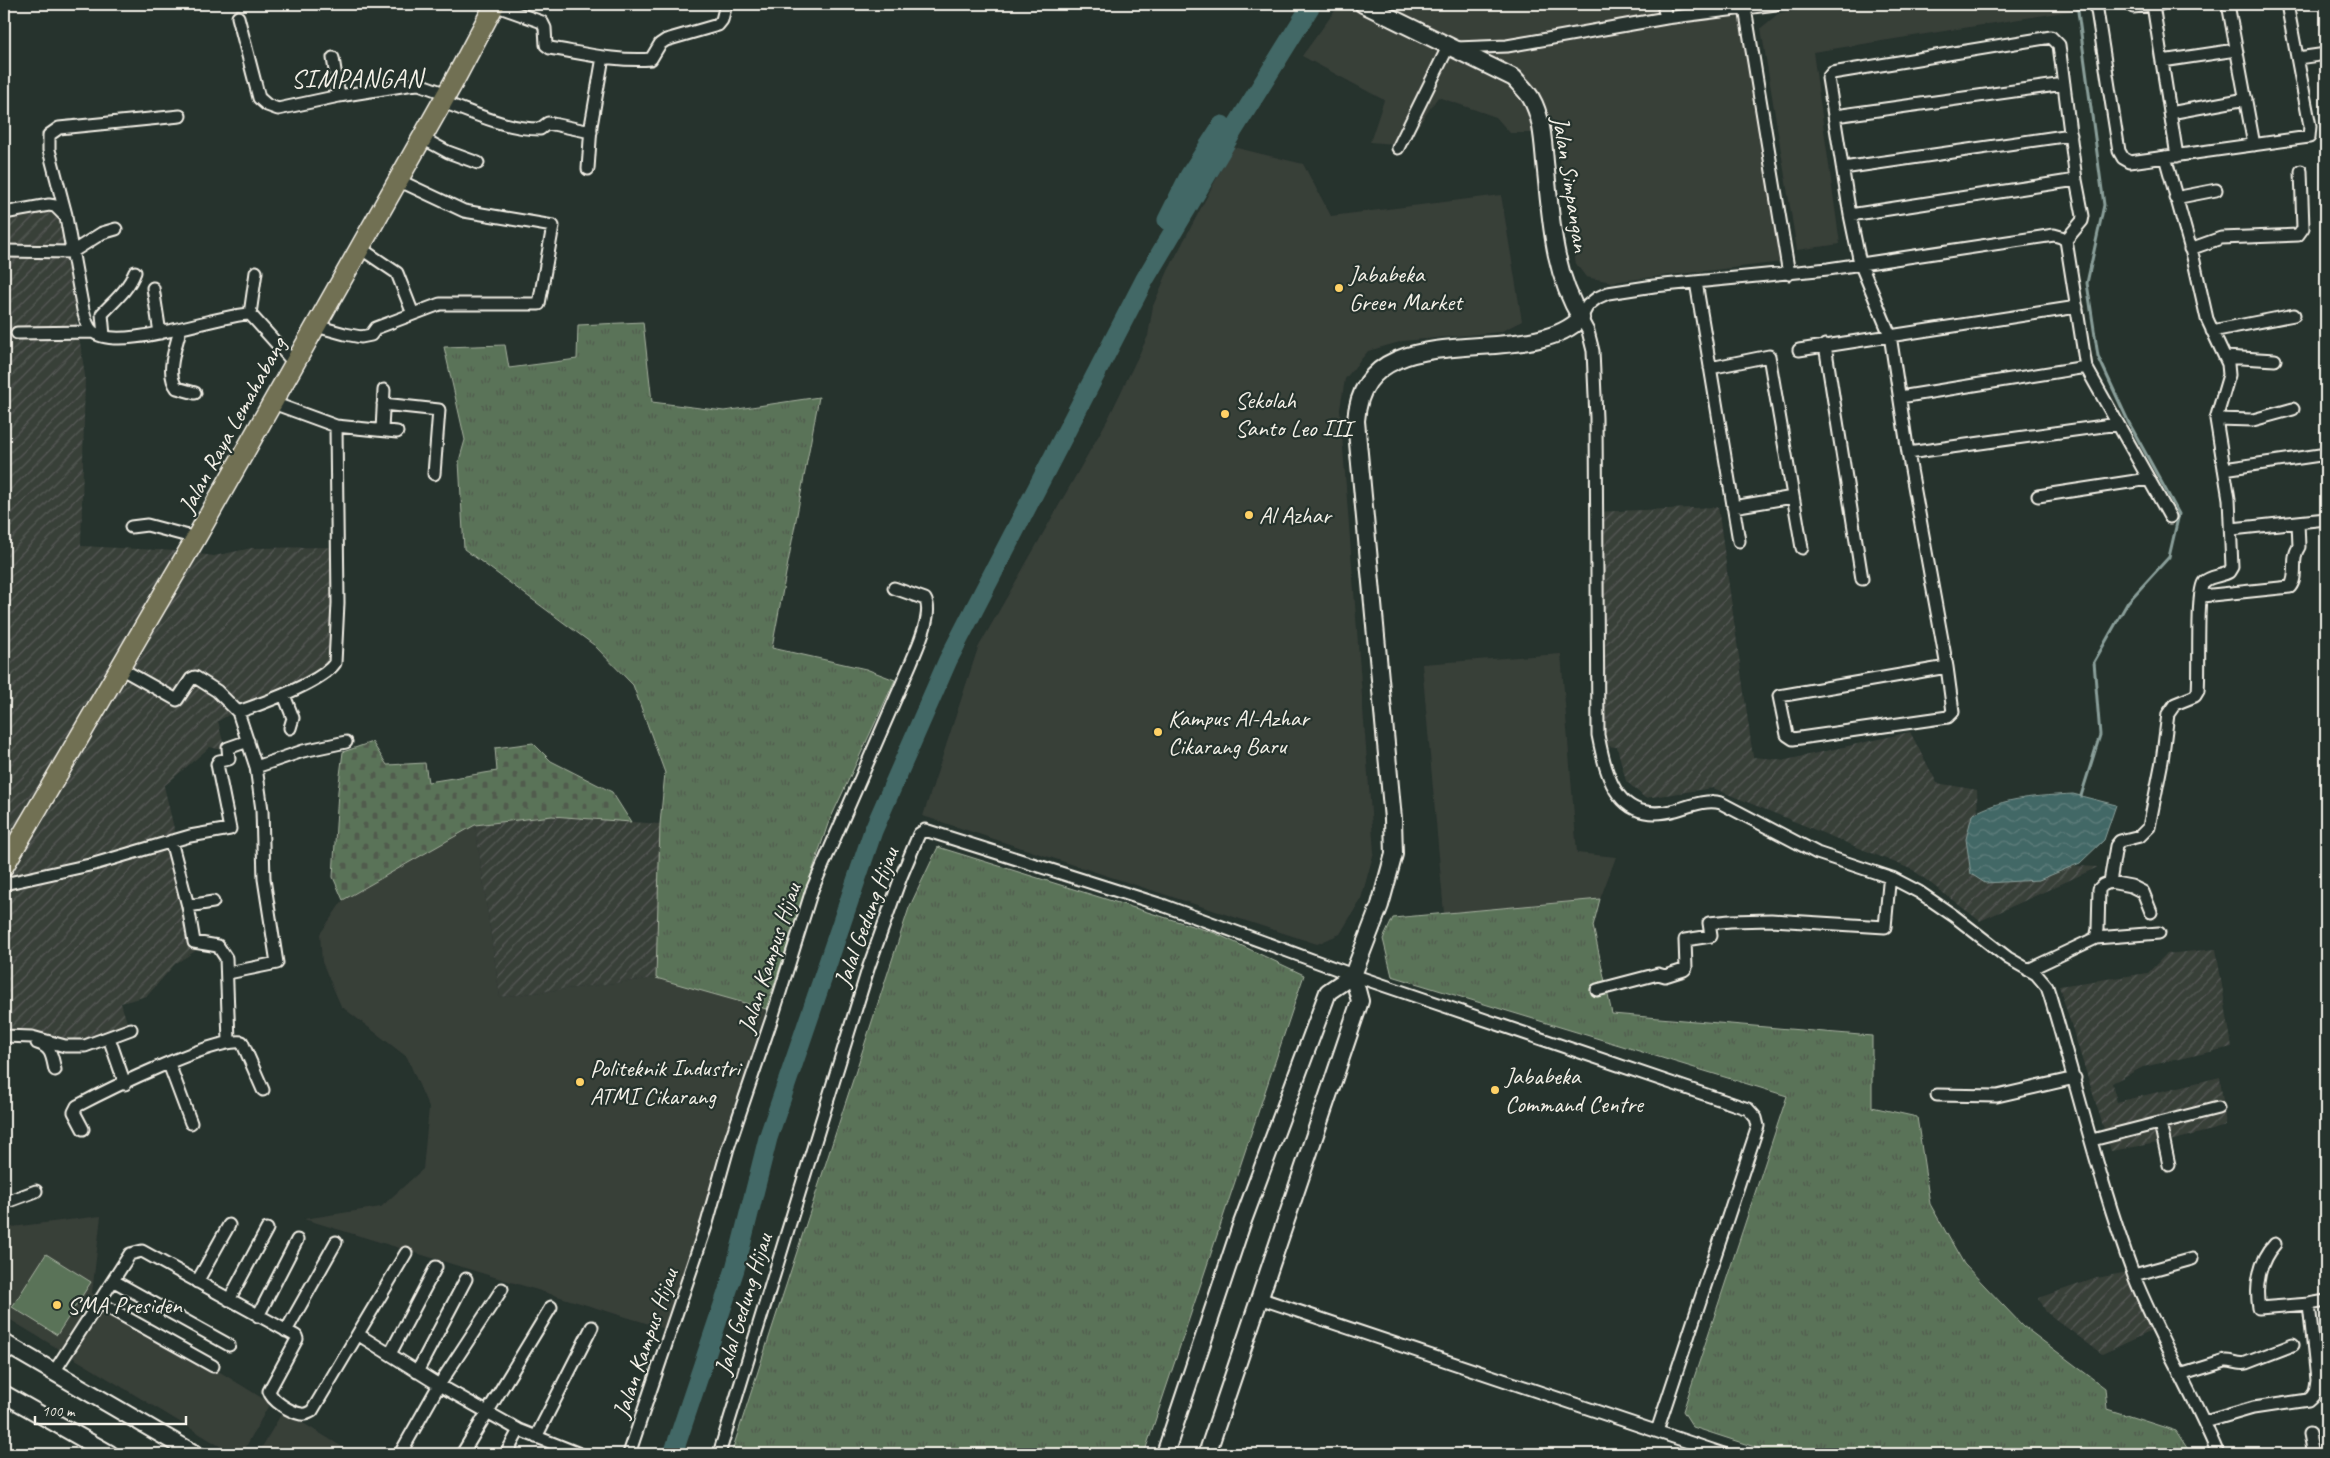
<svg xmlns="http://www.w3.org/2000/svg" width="2330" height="1458" viewBox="0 0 2330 1458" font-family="Caveat,sans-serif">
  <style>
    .built { fill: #393f39 }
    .industrial { fill: url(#industrial-furrows) }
    .grass { fill: url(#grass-tufts); stroke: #a7b2a0 }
    .cemetery { fill: url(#cemetery-stones); stroke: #a7b2a0 }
    .garden { fill: #5a7358; stroke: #a7b2a0 }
    .water { fill: url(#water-waves); stroke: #8a9f9a }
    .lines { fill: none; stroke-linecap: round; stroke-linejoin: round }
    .stream { stroke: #8a9f9a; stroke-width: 3 }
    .river { stroke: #436866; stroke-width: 19 }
    .street-casing { stroke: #f4f1e8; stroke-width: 15 }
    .secondary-casing { stroke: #f4f1e8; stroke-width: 20 }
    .primary-casing { stroke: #f4f1e8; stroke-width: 22 }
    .street { stroke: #26332d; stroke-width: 11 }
    .secondary { stroke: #26332d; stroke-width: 16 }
    .primary { stroke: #716f52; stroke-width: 19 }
    .poi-dot { fill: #ffd166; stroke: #26332d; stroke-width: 2 }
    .labels { text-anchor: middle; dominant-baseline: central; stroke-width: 4.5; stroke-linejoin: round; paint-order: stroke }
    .street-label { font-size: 24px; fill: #f4f1e8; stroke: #26332d }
    .poi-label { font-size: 24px; fill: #f4f1e8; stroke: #26332d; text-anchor: start }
    .quarter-label { font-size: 26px; letter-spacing: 1px; fill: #f4f1e8; stroke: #26332d }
  </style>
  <defs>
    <pattern id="industrial-furrows" width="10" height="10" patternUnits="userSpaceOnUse" patternTransform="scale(1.25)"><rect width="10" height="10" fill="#393f39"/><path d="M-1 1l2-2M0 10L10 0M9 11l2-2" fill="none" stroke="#565b56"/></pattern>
    <pattern id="grass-tufts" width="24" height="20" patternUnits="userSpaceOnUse" patternTransform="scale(1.25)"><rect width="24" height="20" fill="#5a7358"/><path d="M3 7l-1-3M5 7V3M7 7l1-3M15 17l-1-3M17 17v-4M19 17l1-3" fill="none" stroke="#515b4e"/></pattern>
    <pattern id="cemetery-stones" width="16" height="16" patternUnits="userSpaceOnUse" patternTransform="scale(1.25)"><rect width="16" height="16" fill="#5a7358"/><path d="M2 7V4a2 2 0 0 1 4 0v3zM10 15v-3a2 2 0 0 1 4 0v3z" fill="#515b4e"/></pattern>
    <pattern id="water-waves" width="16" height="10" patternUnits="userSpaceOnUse" patternTransform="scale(1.25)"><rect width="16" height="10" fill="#436866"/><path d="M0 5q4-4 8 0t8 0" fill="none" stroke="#5f7e7c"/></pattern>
  </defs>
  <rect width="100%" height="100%" fill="#26332d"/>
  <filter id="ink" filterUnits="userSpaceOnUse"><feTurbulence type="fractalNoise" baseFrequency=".02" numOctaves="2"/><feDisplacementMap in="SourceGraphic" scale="10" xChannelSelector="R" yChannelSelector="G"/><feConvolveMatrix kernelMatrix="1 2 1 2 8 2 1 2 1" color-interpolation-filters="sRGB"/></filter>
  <g filter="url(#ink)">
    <path class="built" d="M1340 4H1576L1580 6 1593 4H1680L1682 11 1742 5 1782 262 1612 282 1586 277 1576 264 1554 128 1536 133H1510L1496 117 1438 97 1405 145 1370 142 1384 100 1302 56Z
      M1836 4H2082L2083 9 1813 52 1840 244 1797 250 1761 28 1779 13Z
      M1233 147 1303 164 1331 216 1501 195 1522 321 1500 332 1403 341 1368 351 1345 379 1340 409 1374 852 1361 899 1340 934 1317 944 923 816 978 648 1108 419 1148 336 1153 306 1168 271Z
      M1561 654 1577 853 1616 857 1600 899 1444 913 1422 664Z
      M475 825 500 997 656 978 766 1009 698 1228 669 1330 304 1219 381 1207 423 1169 429 1108 407 1057 341 1006 322 962 320 934 343 900Z
      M101 1216 92 1293 270 1403 242 1454H233L4 1316V1228Z
      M283 1411 354 1454H258Z"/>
    <path class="industrial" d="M60 208 85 376 81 546 176 551 214 556 252 548 339 547 333 660 286 695 239 709 218 721 225 751 210 747 164 786 176 837 197 950 175 964 147 996 121 1003 129 1029 88 1043 4 1027V216Z
      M1718 507 1753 757 1786 760 1910 732 1937 783 1977 790 1980 878 2055 865 2098 867 1980 921 1913 870 1713 788 1645 798 1626 781 1617 747 1596 745 1593 512Z
      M552 816 660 824 656 978 500 997 475 825Z
      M2216 949 2232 1047 2143 1067 2112 1083 2117 1102 2220 1077 2226 1126 2174 1140 2111 1151 2059 986 2148 973 2166 954Z
      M2128 1272 2154 1330 2102 1354 2046 1312 2039 1298 2097 1278Z"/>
    <path class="grass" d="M643 322 652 402 724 411 819 397 772 648 866 669 895 680 828 824 766 1009 656 978 660 824 665 773 633 685 594 645 464 549 459 461 465 440 444 347 505 345 509 368 577 359 578 325Z
      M938 847 1215 933 1304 975 1144 1454H731L909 908Z
      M1600 899 1593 926 1612 1014 1872 1036V1107L1917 1117 1930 1204 1964 1264 2023 1326 2105 1388 2107 1409 2176 1431 2191 1454H1776L1693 1427 1683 1411 1787 1096 1392 976 1383 939 1393 918Z"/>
    <path class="cemetery" d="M372 742 387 765 425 763 428 782 497 771 495 748 533 743 551 761 612 792 631 822 552 816 475 825 343 900 333 877 338 791 343 752Z"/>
    <path class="garden" d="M46 1254 91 1282 57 1335 12 1307Z"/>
    <path class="water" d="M2073 794 2116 805 2104 840 2080 863 2039 880 1985 883 1971 874 1966 839 1972 815C2003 797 2039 796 2073 794Z"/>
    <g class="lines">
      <path class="stream" d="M2077 4 2104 205 2087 283 2098 356 2129 423 2179 514 2169 557 2128 602 2094 662 2100 735 2081 796"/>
      <path class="river" d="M1167 220 1189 176 1222 125
        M673 1454 735 1269 768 1138 873 831 948 660 1145 279 1233 131 1312 4"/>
      <g class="street-casing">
        <path id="street" d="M1663 4 1666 18
          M2096 4 2119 151 2123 158 2130 162 2309 137 2310 126 2287 4
          M2228 4 2254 145
          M494 5 542 22 545 28 546 45 550 48C582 53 618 62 651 59L660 44 666 40 718 25 722 20 726 4
          M2153 5 2177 156
          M2133 7 2161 4
          M1745 8 1789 274
          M238 17 259 98 267 105 278 109 339 96 408 85 419 84 447 94
          M1456 48 1507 46 1666 18 1776 4
          M333 58 339 96
          M2298 58 2326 54
          M2162 61 2236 50
          M442 102C475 113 505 129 540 129L548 123 591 132
          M2170 113 2246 99
          M1835 116 2064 84
          M422 138 448 152 478 163
          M1398 148 1449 45
          M1843 168 2071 135
          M588 169 591 126 603 57
          M2175 198 2216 190
          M4 213 49 205 55 206 66 217 83 310C85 318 87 326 92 331 117 354 218 314 250 314L295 364
          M66 215 49 150V135L59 128 180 116
          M1850 215 2076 180
          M2066 240 2061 237 2054 235 1828 269 1654 286 1608 293 1597 298 1588 305 1581 318 1588 331 1593 351 1596 418 1598 735C1607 781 1619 825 1676 810 1690 806 1706 799 1721 803L1817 853 1892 878 1919 892 1954 916 2008 958 2036 974 2047 987 2050 996C2078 1089 2100 1185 2134 1276 2158 1337 2193 1393 2218 1454
          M360 248 397 273 413 314
          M2190 249 2221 238 2298 235 2303 228 2301 171
          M4 251 72 252 102 233 116 229
          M1696 282 1739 541
          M153 288 160 333
          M250 314 256 272
          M316 326 345 334 361 337 371 335 376 328 440 304H539L553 226 464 211 398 180
          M180 330C176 347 165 373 177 388L195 393
          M2212 331 2294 315
          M17 333 93 332
          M104 336 102 314C115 300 128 290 135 272
          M1825 345 1862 579
          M1799 350 2077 307
          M2225 357 2275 360
          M1710 368 1769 356 1802 548
          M1900 397 2086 367
          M273 403 336 426 397 432
          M383 404 439 410 434 474
          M2216 419 2253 420 2293 409
          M382 430 384 390
          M1908 453 2118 424
          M2224 469 2320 455
          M2038 496 2149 479
          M1733 507 1793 497
          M131 527 147 525 196 538
          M2232 529 2326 519
          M2202 596 2290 587C2299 576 2290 558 2299 547L2298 522
          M1947 667 1779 696 1787 735 1793 739 1948 717 1953 712 1947 667 1908 453 1890 335 1860 263 1850 215 1828 78 1832 73 2051 37 2059 45 2076 180 2083 216 2082 221 2066 240 2086 367 2170 517
          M120 668 177 700 191 679 195 677 217 691 238 712
          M284 695 293 718 290 728
          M256 767 303 751 346 742
          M171 841 188 906 194 942 218 946 226 958 229 1041
          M2110 882 2131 886 2143 892 2151 912
          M4 884 94 864 190 836 230 829 217 764 219 761 229 759 228 748 248 741
          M188 906 213 902
          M2096 938 2159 933
          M2028 970 2096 938 2098 929 2099 889 2103 885 2110 882 2116 846 2120 841 2140 836 2149 827 2162 761 2168 714 2175 704 2195 696 2198 691C2200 674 2196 590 2204 582 2209 576 2223 576 2229 572L2232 567 2229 499 2216 419 2229 375 2228 364 2207 319 2193 257 2165 157
          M228 973 277 963 264 879 262 810 256 767 238 712C261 704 322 682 335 663L338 603 336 426
          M1597 990 1658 974 1665 976 1684 970 1686 968 1685 940 1711 936 1709 923 1730 921 1771 920 1885 927 1889 884 1892 878
          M4 1036 32 1037 65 1046H85L131 1029
          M109 1038 125 1084
          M37 1043C52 1047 52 1057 55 1070
          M169 1064 191 1123
          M1937 1095 1997 1096 2075 1078
          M2160 1123 2169 1165
          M83 1129 74 1112 77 1106C107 1090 213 1038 242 1042L263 1090
          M2092 1140 2218 1108
          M4 1203 36 1191
          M2275 1244C2259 1261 2255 1286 2259 1308L2309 1304 2326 1301
          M2134 1275 2192 1259
          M114 1281 229 1345
          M197 1282 229 1225
          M1259 1298 1724 1454
          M229 1300 267 1229
          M100 1303 213 1366
          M258 1316 297 1240
          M286 1331 336 1242
          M359 1335 439 1385 519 1430 580 1454
          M390 1354 436 1267
          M54 1372 130 1254 142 1251 296 1336 297 1339 269 1391C272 1401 290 1412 301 1414 305 1415 308 1413 312 1411L406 1253
          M417 1372 466 1279
          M2180 1375 2225 1361C2233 1360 2238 1365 2246 1363L2293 1345
          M2205 1422 2253 1408 2308 1400C2316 1394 2316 1389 2317 1380L2309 1304
          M2309 1434 2313 1454
          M536 1437 592 1327
          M400 1454 439 1385 502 1289
          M462 1454 551 1307
          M506 1454 519 1430
          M629 1454 707 1223 728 1148 772 1018 812 890 911 663C917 648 934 613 925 599L894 588
          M719 1454 869 966 901 877 919 834 925 830 1165 906 1353 975 1748 1109 1756 1118 1758 1126 1657 1431"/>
      </g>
      <g class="secondary-casing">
        <path id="secondary" d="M4 1343 195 1454
          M4 1394 110 1454
          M1165 1454 1241 1226 1328 992 1353 975 1380 905 1394 854 1393 819 1356 421C1363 308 1528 374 1581 318 1552 271 1551 215 1545 162 1543 140 1542 117 1531 98 1527 91 1519 84 1514 78L1363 4
          M1207 1454 1360 1001 1353 975"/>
      </g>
      <g class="primary-casing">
        <path id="primary" d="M4 866 196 538 453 83 495 4"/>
      </g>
      <use href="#street" class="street"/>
      <use href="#secondary" class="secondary"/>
      <use href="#primary" class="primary"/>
    </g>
  </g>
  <g class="poi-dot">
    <circle cx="1339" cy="288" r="5"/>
    <circle cx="1225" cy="414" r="5"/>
    <circle cx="1249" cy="515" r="5"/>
    <circle cx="1158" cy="732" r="5"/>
    <circle cx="580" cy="1082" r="5"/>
    <circle cx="1495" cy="1090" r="5"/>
    <circle cx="57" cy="1305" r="5"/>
  </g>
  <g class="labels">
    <g class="street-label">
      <text transform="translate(1571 184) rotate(81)">Jalan Simpangan</text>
      <text transform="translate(232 425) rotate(-61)">Jalan Raya Lemahabang</text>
      <text transform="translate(866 917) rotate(-70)">Jalal Gedung Hijau</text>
      <text transform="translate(769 958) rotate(-72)">Jalan Kampus Hijau</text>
      <text transform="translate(743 1304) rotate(-73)">Jalal Gedung Hijau</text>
      <text transform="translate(645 1343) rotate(-71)">Jalan Kampus Hijau</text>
    </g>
    <g class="poi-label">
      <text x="1349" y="274">Jababeka<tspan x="1349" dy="28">Green Market</tspan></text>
      <text x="1235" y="400">Sekolah<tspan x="1235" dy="28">Santo Leo III</tspan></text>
      <text x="1259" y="515">Al Azhar</text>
      <text x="1168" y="718">Kampus Al-Azhar<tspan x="1168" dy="28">Cikarang Baru</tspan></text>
      <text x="590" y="1068">Politeknik Industri<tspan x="590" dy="28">ATMI Cikarang</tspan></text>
      <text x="1505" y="1076">Jababeka<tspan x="1505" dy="28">Command Centre</tspan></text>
      <text x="67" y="1305">SMA Presiden</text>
    </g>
    <g class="quarter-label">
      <text x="357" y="78">SIMPANGAN</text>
    </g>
  </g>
  <rect width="2330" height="1458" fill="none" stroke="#26332d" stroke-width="20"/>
  <rect x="10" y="10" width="2310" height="1438" fill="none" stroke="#f4f1e8" stroke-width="2" filter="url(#ink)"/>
  <path d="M35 1416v8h151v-8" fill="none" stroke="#f4f1e8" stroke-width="2.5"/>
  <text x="42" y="1416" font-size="15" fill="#f4f1e8" stroke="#26332d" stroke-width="4" paint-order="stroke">100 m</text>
</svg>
